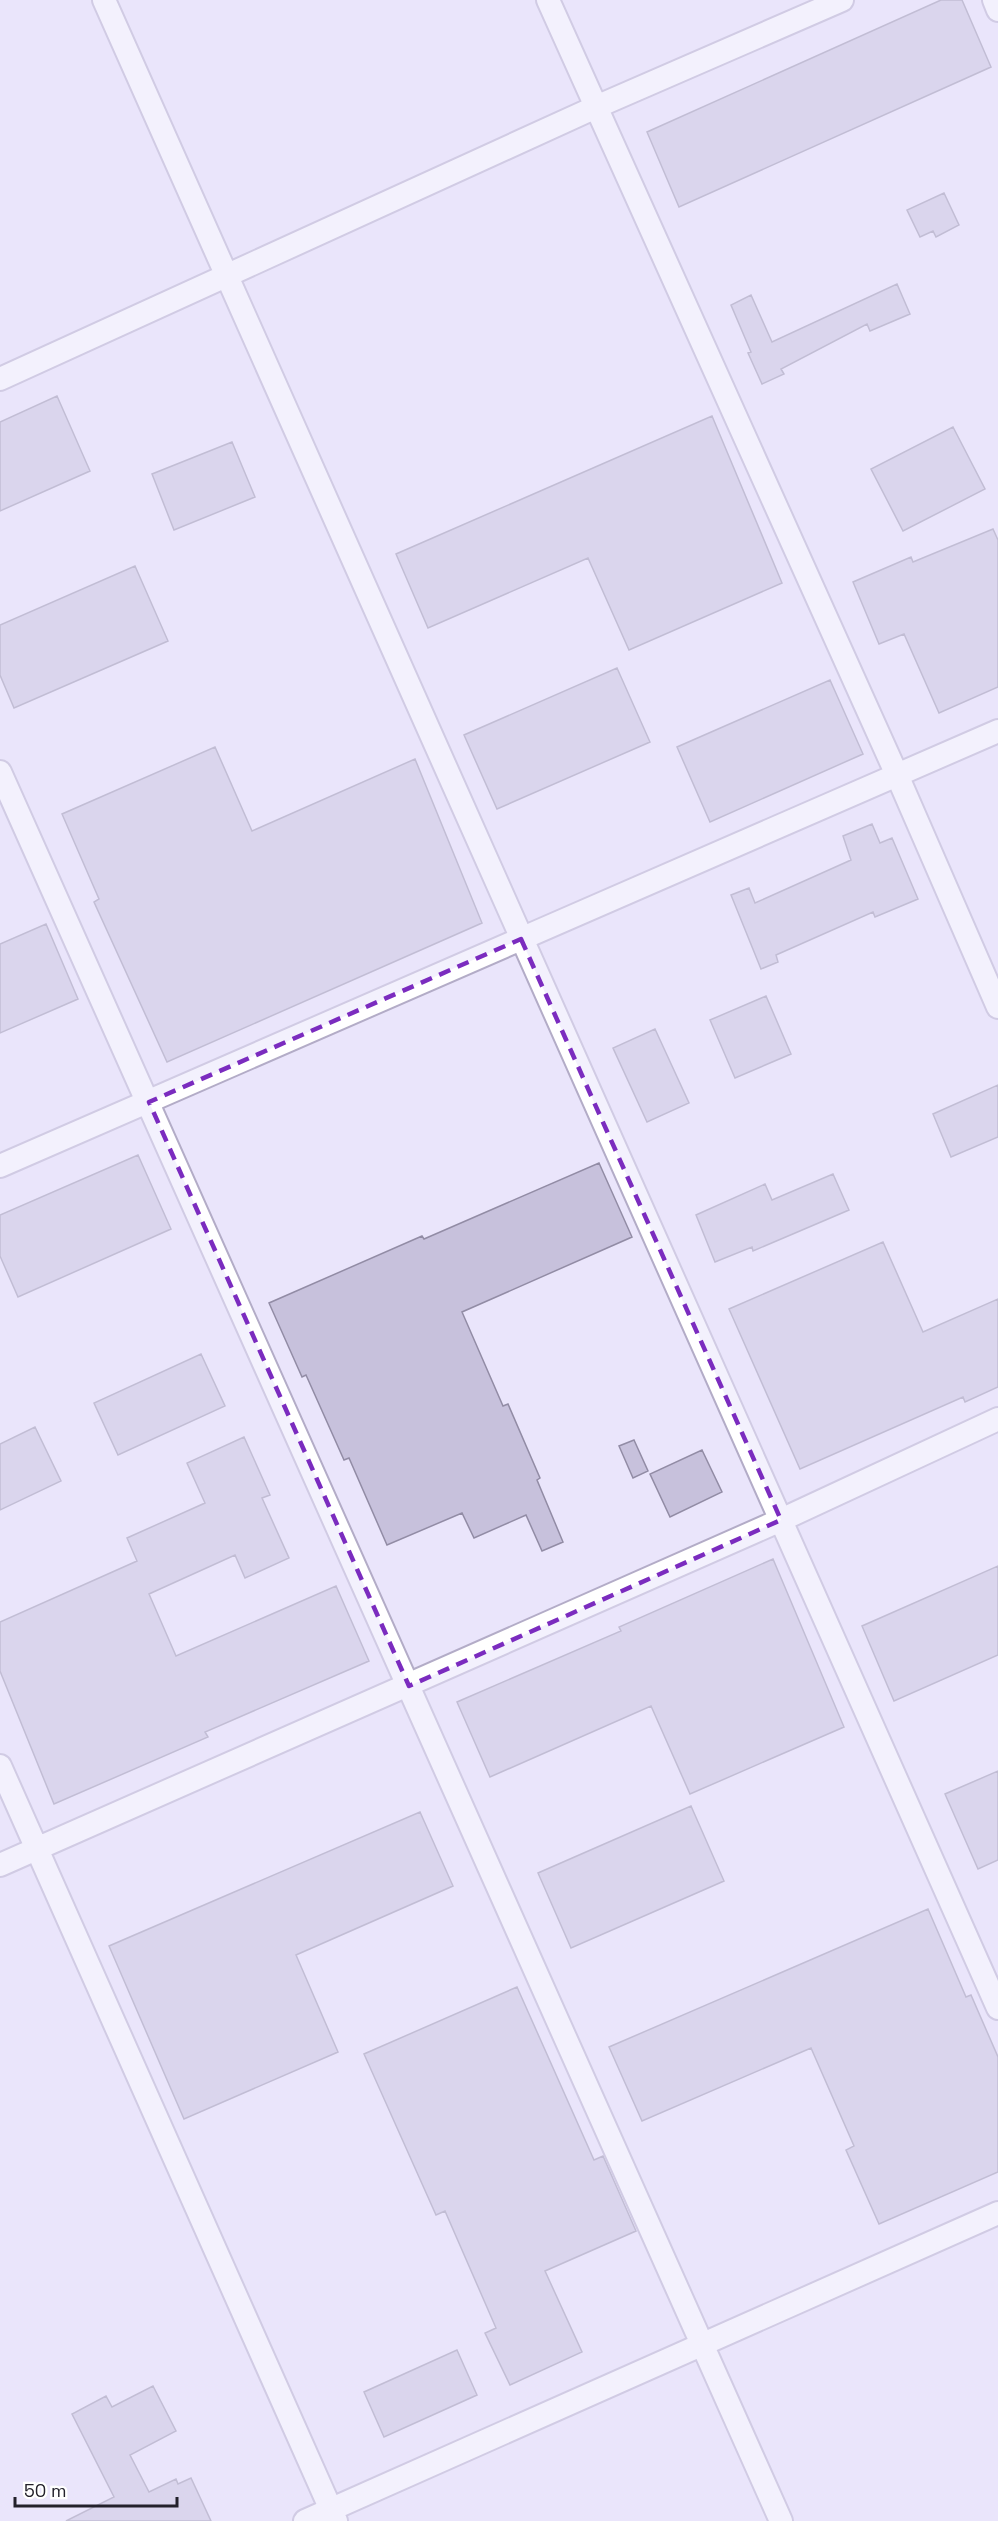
<svg xmlns="http://www.w3.org/2000/svg" width="998" height="2521" viewBox="0 0 998 2521" font-family="'Space Grotesk',sans-serif">
  <style>
    .building { fill: #c7c1dc; stroke: #928ca5; stroke-width: 1.5 }
    .lines { fill: none; stroke-linecap: round; stroke-linejoin: round }
    .minor-casing { stroke: #b3acc7; stroke-width: 26 }
    .minor { stroke: #fff; stroke-width: 22 }
    .marked { fill: none; stroke: #7b2cbf; stroke-width: 4.5; stroke-dasharray: 12 8; stroke-linejoin: round }
  </style>
  <rect width="100%" height="100%" fill="#eae5fb"/>
  <path class="building" d="M941 0H962L991 67 679 207 647 132Z
    M944 193 959 225 936 237 933 231 920 237 907 210Z
    M897 284 910 314 870 331 867 324 781 369 784 374 762 384 748 353 751 352 731 305 751 295 772 342Z
    M57 396 90 471 0 511V422Z
    M712 416 782 583 629 650 588 558 428 628 396 554Z
    M953 427 985 489 903 531 871 469Z
    M232 442 255 497 174 530 152 474Z
    M993 529 998 540V687L939 713 904 634 879 644 853 582 911 557 913 562Z
    M135 566 168 641 14 708 0 675V625Z
    M617 668 650 742 497 809 464 735Z
    M830 680 863 754 710 822 677 747Z
    M215 747 252 831 415 759 482 923 167 1062 94 902 99 899 62 814Z
    M872 824 880 843 892 838 918 899 875 917 873 912 776 955 778 962 761 969 731 895 749 888 755 903 851 860 843 836Z
    M46 924 78 999 0 1033V944Z
    M766 996 791 1054 735 1078 710 1020Z
    M655 1029 689 1103 647 1122 613 1048Z
    M998 1085V1137L951 1157 933 1114Z
    M138 1155 171 1229 18 1297 0 1256V1215Z
    M599 1163 632 1237 462 1312 503 1406 508 1404 540 1478 537 1480 563 1542 542 1551 526 1515 474 1538 462 1513 387 1545 349 1458 344 1460 306 1375 302 1377 269 1303 422 1236 424 1239Z
    M833 1174 849 1210 753 1251 752 1247 715 1262 696 1215 765 1184 772 1200Z
    M883 1242 923 1332 998 1299V1387L965 1402 963 1397 800 1469 729 1309Z
    M201 1354 225 1406 118 1455 94 1403Z
    M35 1427 61 1481 0 1510V1444Z
    M244 1437 270 1495 262 1498 289 1558 245 1578 235 1555 149 1594 176 1656 336 1586 369 1661 205 1732 208 1737 54 1804 0 1671V1622L137 1561 127 1538 205 1503 187 1463Z
    M634 1440 648 1471 633 1478 619 1446Z
    M702 1450 722 1492 670 1517 650 1474Z
    M773 1559 844 1727 690 1794 651 1706 490 1777 457 1702 621 1631 619 1627Z
    M998 1566V1655L894 1701 862 1626Z
    M998 1771V1860L978 1869 945 1794Z
    M691 1806 724 1881 571 1948 538 1873Z
    M420 1812 453 1886 296 1955 338 2052 184 2119 109 1946Z
    M928 1909 966 1997 971 1995 998 2057V2172L879 2224 846 2150 854 2146 811 2048 642 2121 609 2047Z
    M517 1987 594 2160 603 2156 636 2231 545 2271 582 2352 510 2385 485 2333 496 2328 445 2211 436 2215 364 2054Z
    M457 2350 477 2395 384 2437 364 2392Z
    M153 2386 176 2431 130 2455 149 2492 176 2479 178 2484 191 2478 211 2521H66L114 2497 72 2414 106 2396 112 2407Z"/>
  <g class="lines">
    <g class="minor-casing">
      <path id="minor" d="M104 0 998 2008
        M548 0 897 775 998 1007
        M994 0 998 10
        M0 379 596 107 842 0
        M0 772 781 2521
        M0 1166 998 731
        M0 1766 336 2521
        M0 1865 781 1520 998 1419
        M305 2521 998 2213"/>
    </g>
    <use href="#minor" class="minor"/>
  </g>
  <path d="M0 0H998V2521H0ZM521 939 781 1520 409 1686 149 1102Z" fill="#eae5fb" fill-opacity=".55" fill-rule="evenodd"/>
  <path class="marked" d="M521 939 781 1520 409 1686 149 1102Z"/>
  <path d="M15 2497v9h162v-9" fill="none" stroke="#23212b" stroke-width="3"/>
  <text x="24" y="2497" font-size="18" fill="#23212b" stroke="#ffffff" stroke-width="4.5" paint-order="stroke">50 m</text>
</svg>
